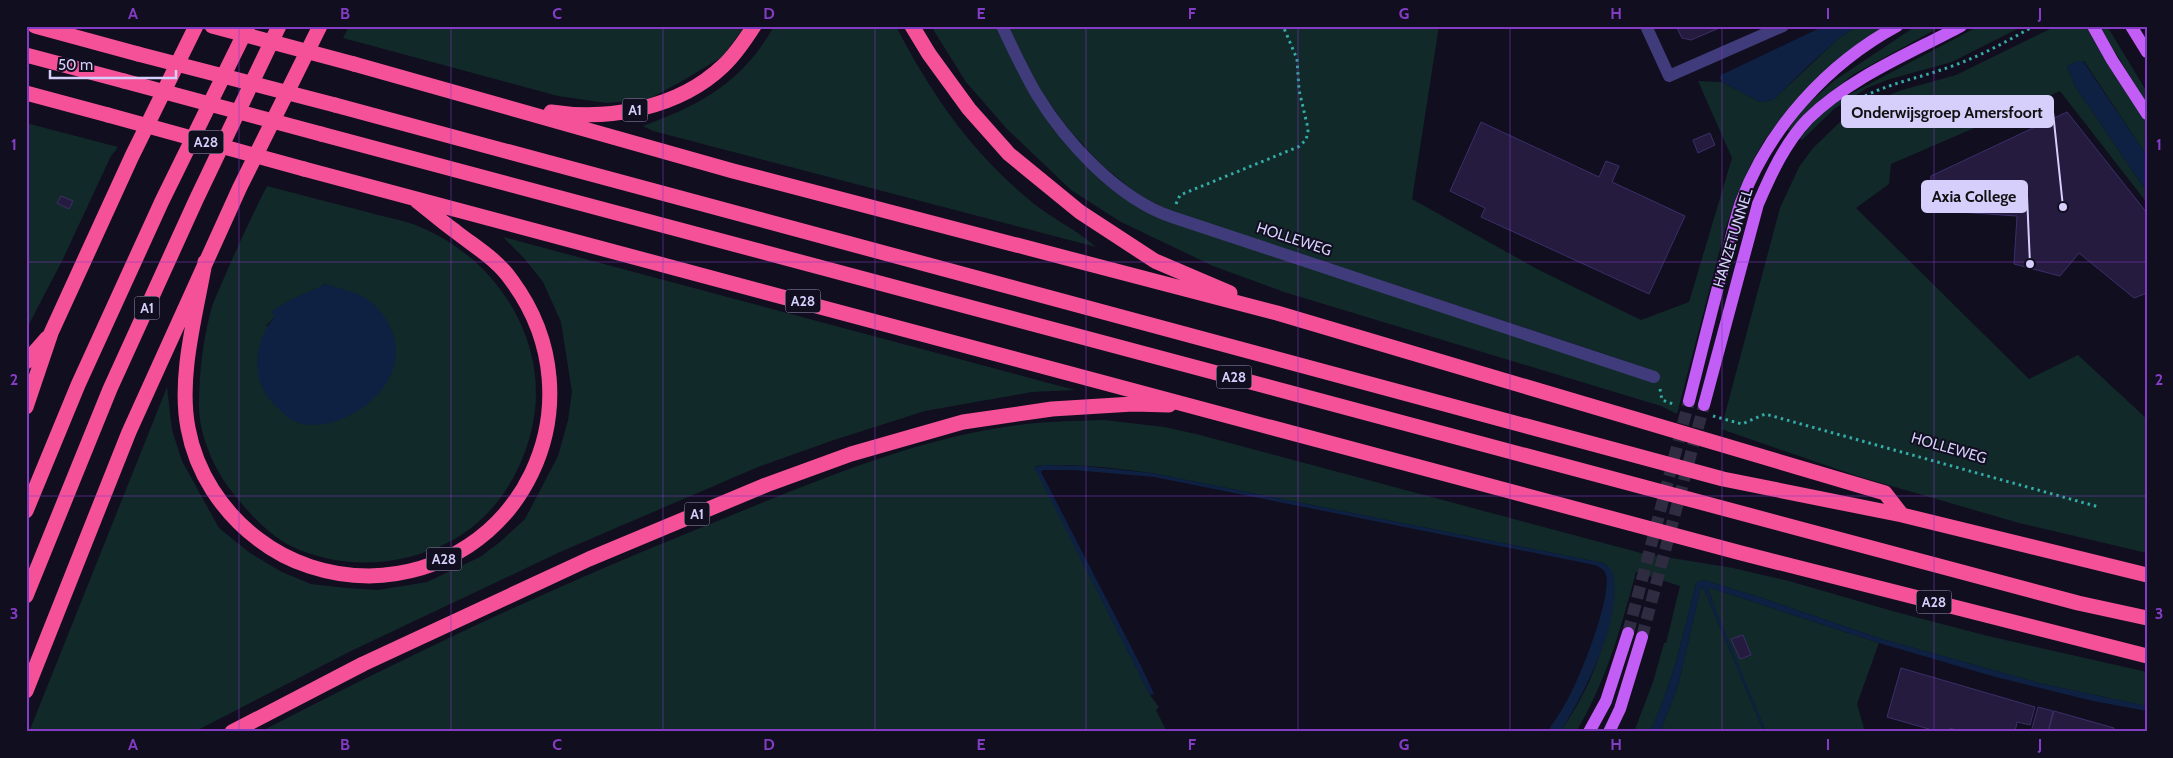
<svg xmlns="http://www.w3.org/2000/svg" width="2173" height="758" viewBox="0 0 2173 758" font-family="Cabin,sans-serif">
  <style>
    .green { fill: #112929; fill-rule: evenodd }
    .water { fill: #0f2142 }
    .building { fill: #241b3f; stroke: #3c2f69 }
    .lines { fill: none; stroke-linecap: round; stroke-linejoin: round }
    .major-tunnel { stroke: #2f2b40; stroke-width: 12; stroke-dasharray: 12 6; stroke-linecap: butt }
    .path { stroke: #35aaa7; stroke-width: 3; stroke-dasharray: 2.5 4; stroke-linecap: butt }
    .minor { stroke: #403c7b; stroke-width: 12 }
    .major { stroke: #c25df5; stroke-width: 12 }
    .highway { stroke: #f45199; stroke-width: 15 }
    .highway-bridge { stroke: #f45199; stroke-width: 15 }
    .grid { fill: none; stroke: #843cc5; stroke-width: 1; stroke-opacity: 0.55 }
    .labels { text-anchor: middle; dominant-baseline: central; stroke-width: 4; stroke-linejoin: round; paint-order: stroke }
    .shield { fill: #110e1f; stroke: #9b95ba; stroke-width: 1 }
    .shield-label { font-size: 14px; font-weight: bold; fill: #d6cffc }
    .street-label { font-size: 15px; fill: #d6cffc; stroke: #110e1f }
    .leader { fill: none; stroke: #d6cffc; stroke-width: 2 }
    .callout-dot { fill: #d6cffc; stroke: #110e1f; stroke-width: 2 }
    .callout { fill: #d6cffc; stroke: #d6cffc; stroke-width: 2 }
    .callout-label { font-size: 16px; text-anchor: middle; font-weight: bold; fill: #111 }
    .neatline { fill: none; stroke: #843cc5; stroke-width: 2 }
    .grid-label { font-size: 16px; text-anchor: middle; font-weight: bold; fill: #843cc5 }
  </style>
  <rect width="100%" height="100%" fill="#110e1f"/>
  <path class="green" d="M349 26H745L722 57 684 80 649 99 607 103 558 96 343 38Z
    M774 26H896C932 96 972 153 1033 203 1053 219 1077 230 1096 247L653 131 643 126C702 104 742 83 774 26Z
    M931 26H996L1020 76 1131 203 1632 363 1170 211 1137 194 1101 164 1070 131 1041 92 1008 26H1439L1412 199 1537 269 1641 320 1689 302 1732 158 1698 81 1722 82 1760 102 1773 100 1838 39 1857 26H1884L1874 33 1781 119 1766 138 1754 158 1735 200 1725 230 1677 414 1661 406 1284 292 1213 266 1121 222 1071 190 1007 129 966 82Z
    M1916 26H1942L1854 74 1823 98 1790 131 1788 130 1803 108 1835 80Z
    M1979 26H2023L1952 62 1890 79 1867 88 1834 109 1802 140 1800 138 1819 116 1841 99Z
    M2056 26H2087L2147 120V156L2084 61H2078L2067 66 2075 86 2147 192V203L2060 91 1891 164 1889 184 1856 208 2029 379 2078 355 2147 419V553L2019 523 1857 476 1721 429 1780 208 1799 167 1813 148 1841 121 1871 102 1902 90 1956 75Z
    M2099 26H2107L2147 92V104Z
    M26 123 118 147 111 156 62 261 26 330Z
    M267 186C301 195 336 204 371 213 387 218 405 220 420 227 500 260 553 347 531 432 520 477 492 520 449 542 401 567 341 570 291 546 269 535 252 516 236 497 216 473 199 438 199 405 199 373 203 340 211 310 214 299 220 288 224 278 237 247 252 216 267 186ZM325 284C363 297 371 296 392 332L266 326 275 316Z
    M503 237 1075 390 1032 392 925 411 834 440 758 467 560 552 351 651 194 732H29L167 387 172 430 182 461 219 528 250 553 282 572 311 584 346 588 378 590 427 582 480 557 500 542 525 519 558 456 568 420 572 392 561 322 543 282 524 258Z
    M1104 420 1164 427 1196 434 1641 553 1733 568 1789 581 1896 612 1988 636 2147 672V706L2043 684 1882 639 1756 596 1703 580 1696 583C1684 633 1672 685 1650 732H1634L1653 682 1664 643H1666L1680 586 1636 572C1621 628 1606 682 1576 732H1560C1571 716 1581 699 1589 682 1599 659 1631 577 1603 563L1151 473C1113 468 1074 463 1035 466L1150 695 1159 707 1156 710 1167 732H260C407 656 556 585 710 524 809 484 911 439 1018 425 1046 421 1075 421 1104 420Z
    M1701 586 1705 591 1764 732H1660L1678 686Z
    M1708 587 1879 643 1857 704 1865 732H1766L1715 610Z"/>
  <path class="water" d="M1824 26H1857L1838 39 1807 67 1773 100 1760 102 1722 82 1720 78 1721 75Z
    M2078 61H2083L2147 156V192L2075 86 2067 66Z
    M326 284C339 289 360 292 371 302 420 346 390 403 336 421 322 426 305 427 292 420 287 418 284 413 280 410 272 403 266 396 262 387 252 362 259 335 275 316L271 312 288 301Z
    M1045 465 1083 466 1151 473 1603 563 1612 570C1625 616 1584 694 1560 732H1547C1553 723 1559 715 1564 706 1578 684 1612 599 1606 575 1605 570 1600 567 1595 565L1154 477 1073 470H1043L1041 472 1142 668 1154 694 1150 695 1034 467Z
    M1703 580 1756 596 1882 639 2043 684 2147 706V711L2093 701 1992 676 1879 643 1708 587 1711 598 1766 732H1764L1705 591 1701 586 1678 686 1660 732H1650C1672 685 1684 633 1696 583Z"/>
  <path class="building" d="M1676 26H1724L1691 40 1682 38Z
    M2067 112 2147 213V293L2134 298 2079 253 2060 276 2014 264 2017 216 1928 210 1931 176Z
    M1481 122 1599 177 1606 161 1619 166 1612 182 1685 216 1649 294 1481 217 1485 208 1450 191Z
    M1710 133 1715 145 1698 153 1693 140Z
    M61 196 73 201 69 209 57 203Z
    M1743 635 1751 655 1740 659 1731 639Z
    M1901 668 2035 707 2030 725 2017 722 2015 732H1961L1950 728 1949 732H1939L1887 717Z
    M2038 707 2053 711 2048 732H2031Z
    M2054 711 2114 728V732H2048Z"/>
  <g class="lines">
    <path class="major-tunnel" d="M1628 633 1689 401
      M1642 637 1704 405"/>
    <path class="path" d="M1865 96C1896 81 1924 77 1955 65 1983 55 2009 40 2034 26
      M1176 204 1180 195 1298 147 1306 140 1308 131 1307 124 1299 90 1297 59 1283 26
      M1660 389 1662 400 1676 405
      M1713 416 1742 424 1765 414 2099 507"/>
    <path class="minor" d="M1002 26C1013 49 1024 73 1037 95 1066 142 1118 199 1172 217L1654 377
      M1646 26 1669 76 1783 26"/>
    <path class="major" d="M2093 26 2112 60 2147 114
      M2131 26 2147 52
      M1689 401C1702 350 1714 300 1728 250 1732 234 1736 217 1741 202 1769 128 1827 64 1897 26
      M1704 405 1758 204C1771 174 1785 143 1808 119 1851 77 1909 54 1961 26
      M1589 732 1606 701 1628 633
      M1609 732 1620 709 1642 637"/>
    <path class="highway" d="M35 26 138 54
      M912 26 929 54 969 109 1009 154 1080 212 1155 261 1230 293
      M26 55 124 81
      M354 64 733 171 1277 313 1885 493 1902 515
      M26 93 108 115
      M335 105 1723 479 1902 515 2147 575
      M551 112C609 121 679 108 723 66 735 55 745 40 754 26
      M321 134 2078 603 2147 618
      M304 169 1741 553 2147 656
      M205 262C196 314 178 376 188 428 196 472 222 512 258 539 289 563 329 576 369 576 522 573 602 403 512 281 497 259 475 247 455 231 442 222 430 211 417 201
      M26 362 47 338
      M26 407 51 333 132 156 196 26
      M26 511 78 385 162 201 248 26
      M26 596 110 389 196 200 279 26
      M26 691 129 432 240 187 320 26
      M232 732 363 664 589 559 766 485 851 454 963 422 1052 409 1133 404 1169 405"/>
    <path class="highway-bridge" d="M212 26 354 64
      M138 54 335 105
      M124 81 321 134
      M108 115 304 169"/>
  </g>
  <path class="grid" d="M239 26V732M451 26V732M663 26V732M875 26V732M1086 26V732M1298 26V732M1510 26V732M1722 26V732M1934 26V732M26 262H2147M26 496H2147"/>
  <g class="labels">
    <g class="shield">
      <rect x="622.5" y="98.5" width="25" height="23" rx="4"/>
      <rect x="188.5" y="130.5" width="35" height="23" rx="4"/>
      <rect x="785.5" y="289.5" width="35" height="23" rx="4"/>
      <rect x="134.5" y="296.5" width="25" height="23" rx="4"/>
      <rect x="1216.5" y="365.5" width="35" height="23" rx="4"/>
      <rect x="684.5" y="502.5" width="25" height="23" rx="4"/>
      <rect x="426.5" y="547.5" width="35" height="23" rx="4"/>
      <rect x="1916.5" y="590.5" width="35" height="23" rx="4"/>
    </g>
    <g class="shield-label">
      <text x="635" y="110">A1</text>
      <text x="206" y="142">A28</text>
      <text x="803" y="301">A28</text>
      <text x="147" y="308">A1</text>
      <text x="1234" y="377">A28</text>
      <text x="697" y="514">A1</text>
      <text x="444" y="559">A28</text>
      <text x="1934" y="602">A28</text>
    </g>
    <g class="street-label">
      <text transform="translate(1733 238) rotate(-73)">HANZETUNNEL</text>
      <text transform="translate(1294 239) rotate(18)">HOLLEWEG</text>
      <text transform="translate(1949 448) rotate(16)">HOLLEWEG</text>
    </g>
  </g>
  <path class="leader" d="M2063 207L2053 112M2030 264L2027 196"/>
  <g class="callout-dot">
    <circle cx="2063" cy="207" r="5"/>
    <circle cx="2030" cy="264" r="5"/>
  </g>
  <g class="callout">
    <rect x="1842" y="96" width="211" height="31" rx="5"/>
    <rect x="1922" y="181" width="105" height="31" rx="5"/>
  </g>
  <g class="callout-label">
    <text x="1947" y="118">Onderwijsgroep Amersfoort</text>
    <text x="1974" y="202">Axia College</text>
  </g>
  <rect width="2173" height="758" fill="none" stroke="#110e1f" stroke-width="55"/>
  <path d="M50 70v8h126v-8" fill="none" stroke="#d6cffc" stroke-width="2.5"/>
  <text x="58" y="70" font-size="15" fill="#d6cffc" stroke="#110e1f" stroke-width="4" paint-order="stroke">50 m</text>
  <rect x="28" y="28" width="2118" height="702" class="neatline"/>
  <g class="grid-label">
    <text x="133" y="19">A</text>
    <text x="345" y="19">B</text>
    <text x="557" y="19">C</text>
    <text x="769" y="19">D</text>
    <text x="981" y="19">E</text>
    <text x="1192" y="19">F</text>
    <text x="1404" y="19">G</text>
    <text x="1616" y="19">H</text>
    <text x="1828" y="19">I</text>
    <text x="2040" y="19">J</text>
    <text x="14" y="150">1</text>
    <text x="2159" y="150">1</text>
    <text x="14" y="385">2</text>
    <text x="2159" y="385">2</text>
    <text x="14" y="619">3</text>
    <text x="2159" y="619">3</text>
    <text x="133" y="750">A</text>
    <text x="345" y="750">B</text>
    <text x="557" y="750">C</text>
    <text x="769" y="750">D</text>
    <text x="981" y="750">E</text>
    <text x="1192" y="750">F</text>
    <text x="1404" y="750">G</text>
    <text x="1616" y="750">H</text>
    <text x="1828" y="750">I</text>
    <text x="2040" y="750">J</text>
  </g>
</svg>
